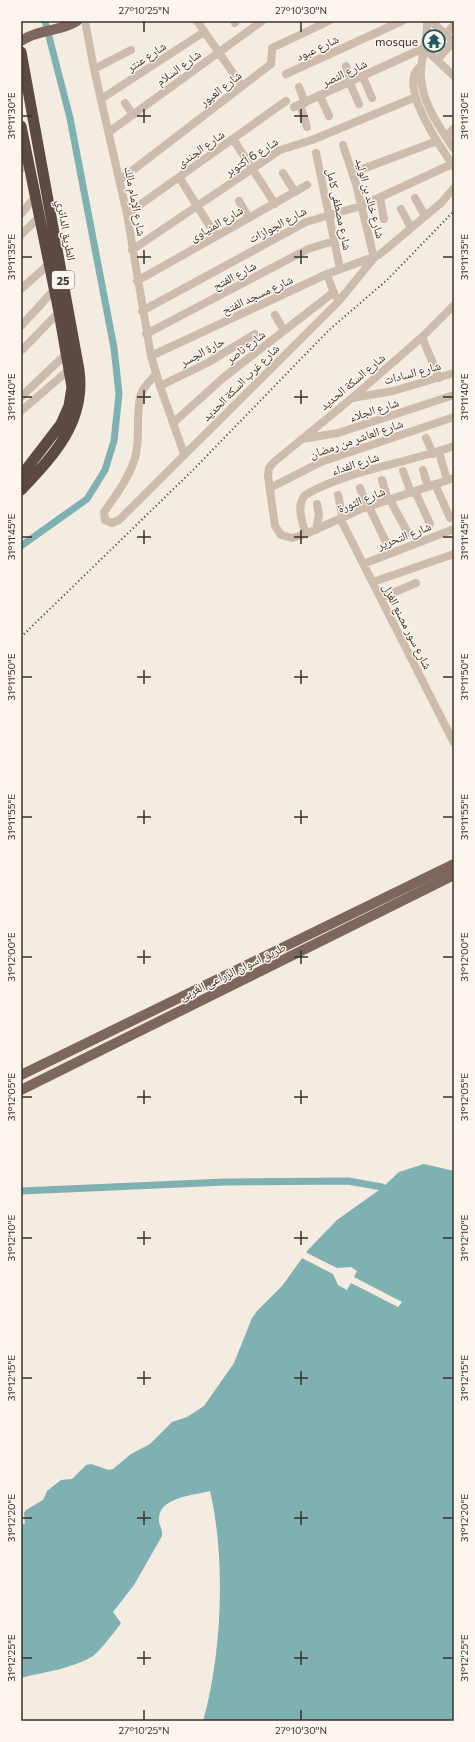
<svg xmlns="http://www.w3.org/2000/svg" width="475" height="1742" viewBox="0 0 475 1742" font-family="Commissioner,'Noto Naskh Arabic',sans-serif">
  <style>
    .water { fill: #7fb0b2 }
    .pier { fill: #f4ebe1 }
    .lines { fill: none; stroke-linecap: round; stroke-linejoin: round }
    .canal { stroke: #7fb0b2; stroke-width: 7 }
    .minor { stroke: #cdbbac; stroke-width: 8 }
    .major { stroke: #7d675c; stroke-width: 10 }
    .highway { stroke: #5c4a42; stroke-width: 11 }
    .rail { stroke: #3b302b; stroke-width: 2; stroke-dasharray: 1 3; stroke-linecap: butt }
    .ticks { fill: none; stroke: #3b302b; stroke-width: 1.5 }
    .labels { text-anchor: middle; dominant-baseline: central; stroke-width: 3; stroke-linejoin: round; paint-order: stroke }
    .shield { fill: #fbf5ee; stroke: #756b66; stroke-width: 1 }
    .shield-label { font-size: 11px; font-weight: bold; fill: #3b302b }
    .poi-label { font-size: 12px; fill: #3b302b; stroke: #fbf5ee; text-anchor: end }
    .street-label { font-size: 12px; fill: #3b302b; stroke: #fbf5ee }
    .neatline { fill: none; stroke: #3b302b; stroke-width: 1.5 }
    .ticks-label { font-size: 10px; text-anchor: middle; fill: #3b302b }
  </style>
  <rect width="100%" height="100%" fill="#f4ebe1"/>
  <path class="water" d="M424 1164 454 1171V1721H203C222 1654 226 1559 210 1491 195 1495 161 1497 159 1517 158 1524 163 1529 162 1536L134 1585 113 1612 121 1623C117 1629 99 1652 93 1656 72 1669 44 1672 21 1678V1526L25 1523 24 1513 26 1510 43 1500 47 1491 61 1480 72 1479 86 1465 91 1464 109 1470 113 1469 131 1454 150 1444 172 1422 187 1417 204 1406 234 1363 252 1318 257 1311 282 1286 308 1250 337 1220 382 1188 399 1172Z"/>
  <path class="pier" d="M305 1252 337 1268 351 1267 357 1271 354 1277 402 1302 398 1307 351 1283 347 1290 338 1285 333 1274 300 1257Z"/>
  <g class="lines">
    <path class="canal" d="M21 546 87 499 105 470 114 441 119 394 114 348 70 118 45 21
      M21 1191 225 1182 348 1181 382 1187"/>
    <path class="minor" d="M85 21 94 69 127 214 151 356 160 386 184 454
      M197 21 242 86
      M234 21 235 23
      M427 21C428 38 422 54 421 70 419 99 439 127 454 149
      M431 21 454 42
      M446 34 454 25
      M437 60 453 42
      M346 66 351 82
      M421 66C395 83 442 149 454 167
      M94 69 131 50
      M286 74 402 21
      M363 77 372 98
      M350 83 359 104
      M299 87 305 103
      M320 96 329 116
      M101 99 204 32
      M125 103 133 115
      M300 105 307 127
      M294 107 424 48 454 76
      M109 132 262 21
      M446 137 454 128
      M233 139 275 204
      M343 145 356 184 374 258
      M316 153 340 269
      M21 169 29 162
      M283 173 295 192
      M352 173 437 141
      M179 177 216 236
      M120 180 271 64 272 48 329 21
      M380 198 384 219
      M415 198 425 216
      M239 201 249 218
      M401 209 411 228
      M21 214 35 197
      M127 214 286 101
      M21 235 39 217
      M132 250 280 150 312 140 416 97
      M327 274 335 296
      M137 281 307 185
      M21 289 49 264
      M454 305 422 337 352 398 274 462 269 468 268 476 275 526 281 535 292 538 306 534 361 509 454 478
      M142 311 306 222 361 206 452 164
      M275 315 284 331
      M21 326 54 290
      M146 334 308 249 334 241
      M422 337 439 378
      M21 351 59 312
      M151 356 327 274 379 255 441 203 454 188
      M156 374C151 380 144 386 141 394 135 411 141 438 135 458 129 478 116 495 104 512L105 520 112 523 119 520 338 302 374 258
      M160 386 209 362 255 334
      M21 397 67 353
      M352 398 393 391 454 373
      M21 411 70 369
      M173 423 223 378 334 292
      M426 438 433 454
      M302 439 338 433 454 395
      M439 452 447 480
      M423 470 428 487
      M403 471 411 493
      M382 480 388 500
      M435 484 450 518
      M270 488 321 462 454 417
      M360 488 367 507
      M415 491 430 524
      M338 495 343 518
      M390 500 408 533
      M369 507 386 542
      M341 520 454 743
      M316 530 319 515 317 504
      M306 534C302 522 296 506 305 495 351 469 405 464 454 446
      M363 564 454 529
      M373 582 454 554
      M381 598 416 583"/>
    <path class="major" d="M21 41C38 29 60 32 77 21
      M21 1075 454 864
      M21 1090 454 875"/>
    <path class="highway" d="M21 52 79 370C86 422 54 455 21 490
      M21 126 59 312 72 387 69 406 61 424 21 476"/>
    <path class="rail" d="M21 637 194 469 329 330 387 280 454 211"/>
  </g>
  <path class="ticks" d="M144 22V32M301 22V32M144 109V123M301 109V123M22 116H32M137 116H151M294 116H308M443 116H453M144 250V264M301 250V264M22 257H32M137 257H151M294 257H308M443 257H453M144 390V404M301 390V404M22 397H32M137 397H151M294 397H308M443 397H453M144 530V544M301 530V544M22 537H32M137 537H151M294 537H308M443 537H453M144 670V684M301 670V684M22 677H32M137 677H151M294 677H308M443 677H453M144 810V824M301 810V824M22 817H32M137 817H151M294 817H308M443 817H453M144 950V964M301 950V964M22 957H32M137 957H151M294 957H308M443 957H453M144 1090V1104M301 1090V1104M22 1097H32M137 1097H151M294 1097H308M443 1097H453M144 1231V1245M301 1231V1245M22 1238H32M137 1238H151M294 1238H308M443 1238H453M144 1371V1385M301 1371V1385M22 1378H32M137 1378H151M294 1378H308M443 1378H453M144 1511V1525M301 1511V1525M22 1518H32M137 1518H151M294 1518H308M443 1518H453M144 1651V1665M301 1651V1665M22 1658H32M137 1658H151M294 1658H308M443 1658H453M144 1710V1720M301 1710V1720"/>
  <defs>
    <g id="temple-ring" transform="scale(1.15)"><circle r="9.5" fill="#fbf5ee" stroke="#1f5a5e" stroke-width="1.5"/><path d="M0-6L5-2H3V0L6.5 2.5H4V6H1.5V3h-3V6H-4V2.5H-6.5L-3 0V-2H-5Z" fill="#1f5a5e"/></g>
  </defs>
  <g fill-rule="evenodd">
    <use href="#temple-ring" x="434" y="41"/>
  </g>
  <g class="labels">
    <rect class="shield" x="52" y="271" width="22" height="18" rx="3"/>
    <g class="shield-label">
      <text x="63" y="280">25</text>
    </g>
    <g class="poi-label">
      <text x="418" y="41">mosque</text>
    </g>
    <g class="street-label">
      <text transform="translate(317 47) rotate(-25)">شارع عبود</text>
      <text transform="translate(146 56) rotate(-33)">شارع عنتر</text>
      <text transform="translate(178 67) rotate(-36)">شارع السلام</text>
      <text transform="translate(344 72) rotate(-25)">شارع النصر</text>
      <text transform="translate(220 88) rotate(-38)">شارع العبور</text>
      <text transform="translate(200 148) rotate(-35)">شارع الجندى</text>
      <text transform="translate(251 156) rotate(-33)">شارع 6 أكتوبر</text>
      <text transform="translate(371 198) rotate(75)">شارع خالد بن الوليد</text>
      <text transform="translate(136 201) rotate(79)">شارع الإمام مالك</text>
      <text transform="translate(340 209) rotate(78)">شارع مصطفى كامل</text>
      <text transform="translate(216 223) rotate(-30)">شارع المنياوى</text>
      <text transform="translate(277 224) rotate(-28)">شارع الجوازات</text>
      <text transform="translate(67 230) rotate(80)">الطريق الدائري</text>
      <text transform="translate(234 275) rotate(-28)">شارع الفتح</text>
      <text transform="translate(257 294) rotate(-25)">شارع مسجد الفتح</text>
      <text transform="translate(245 346) rotate(-38)">شارع ناصر</text>
      <text transform="translate(202 351) rotate(-28)">حارة الجسر</text>
      <text transform="translate(412 372) rotate(-15)">شارع السادات</text>
      <text transform="translate(352 381) rotate(-40)">شارع السكة الحديد</text>
      <text transform="translate(240 382) rotate(-45)">شارع غرب السكة الحديد</text>
      <text transform="translate(374 409) rotate(-18)">شارع الجلاء</text>
      <text transform="translate(356 438) rotate(-19)">شارع العاشر من رمضان</text>
      <text transform="translate(355 463) rotate(-18)">شارع الفداء</text>
      <text transform="translate(361 499) rotate(-22)">شارع الثورة</text>
      <text transform="translate(404 535) rotate(-21)">شارع التحرير</text>
      <text transform="translate(408 626) rotate(63)">شارع سور مصنع الغزل</text>
      <text transform="translate(232 971) rotate(-26)">طريق اسوان الزراعى الغربى</text>
    </g>
  </g>
  <rect width="475" height="1742" fill="none" stroke="#fbf5ee" stroke-width="44"/>
  <rect x="22" y="22" width="431" height="1698" class="neatline"/>
  <g class="ticks-label">
    <text x="144" y="14">27°10'25"N</text>
    <text x="301" y="14">27°10'30"N</text>
    <text transform="translate(464 116) rotate(-90)" y="4">31°11'30"E</text>
    <text transform="translate(11 116) rotate(-90)" y="4">31°11'30"E</text>
    <text transform="translate(464 257) rotate(-90)" y="4">31°11'35"E</text>
    <text transform="translate(11 257) rotate(-90)" y="4">31°11'35"E</text>
    <text transform="translate(11 397) rotate(-90)" y="4">31°11'40"E</text>
    <text transform="translate(464 397) rotate(-90)" y="4">31°11'40"E</text>
    <text transform="translate(464 537) rotate(-90)" y="4">31°11'45"E</text>
    <text transform="translate(11 537) rotate(-90)" y="4">31°11'45"E</text>
    <text transform="translate(464 677) rotate(-90)" y="4">31°11'50"E</text>
    <text transform="translate(11 677) rotate(-90)" y="4">31°11'50"E</text>
    <text transform="translate(464 817) rotate(-90)" y="4">31°11'55"E</text>
    <text transform="translate(11 817) rotate(-90)" y="4">31°11'55"E</text>
    <text transform="translate(464 957) rotate(-90)" y="4">31°12'00"E</text>
    <text transform="translate(11 957) rotate(-90)" y="4">31°12'00"E</text>
    <text transform="translate(464 1097) rotate(-90)" y="4">31°12'05"E</text>
    <text transform="translate(11 1097) rotate(-90)" y="4">31°12'05"E</text>
    <text transform="translate(464 1238) rotate(-90)" y="4">31°12'10"E</text>
    <text transform="translate(11 1238) rotate(-90)" y="4">31°12'10"E</text>
    <text transform="translate(464 1378) rotate(-90)" y="4">31°12'15"E</text>
    <text transform="translate(11 1378) rotate(-90)" y="4">31°12'15"E</text>
    <text transform="translate(464 1518) rotate(-90)" y="4">31°12'20"E</text>
    <text transform="translate(11 1518) rotate(-90)" y="4">31°12'20"E</text>
    <text transform="translate(464 1658) rotate(-90)" y="4">31°12'25"E</text>
    <text transform="translate(11 1658) rotate(-90)" y="4">31°12'25"E</text>
    <text x="144" y="1734">27°10'25"N</text>
    <text x="301" y="1734">27°10'30"N</text>
  </g>
</svg>
